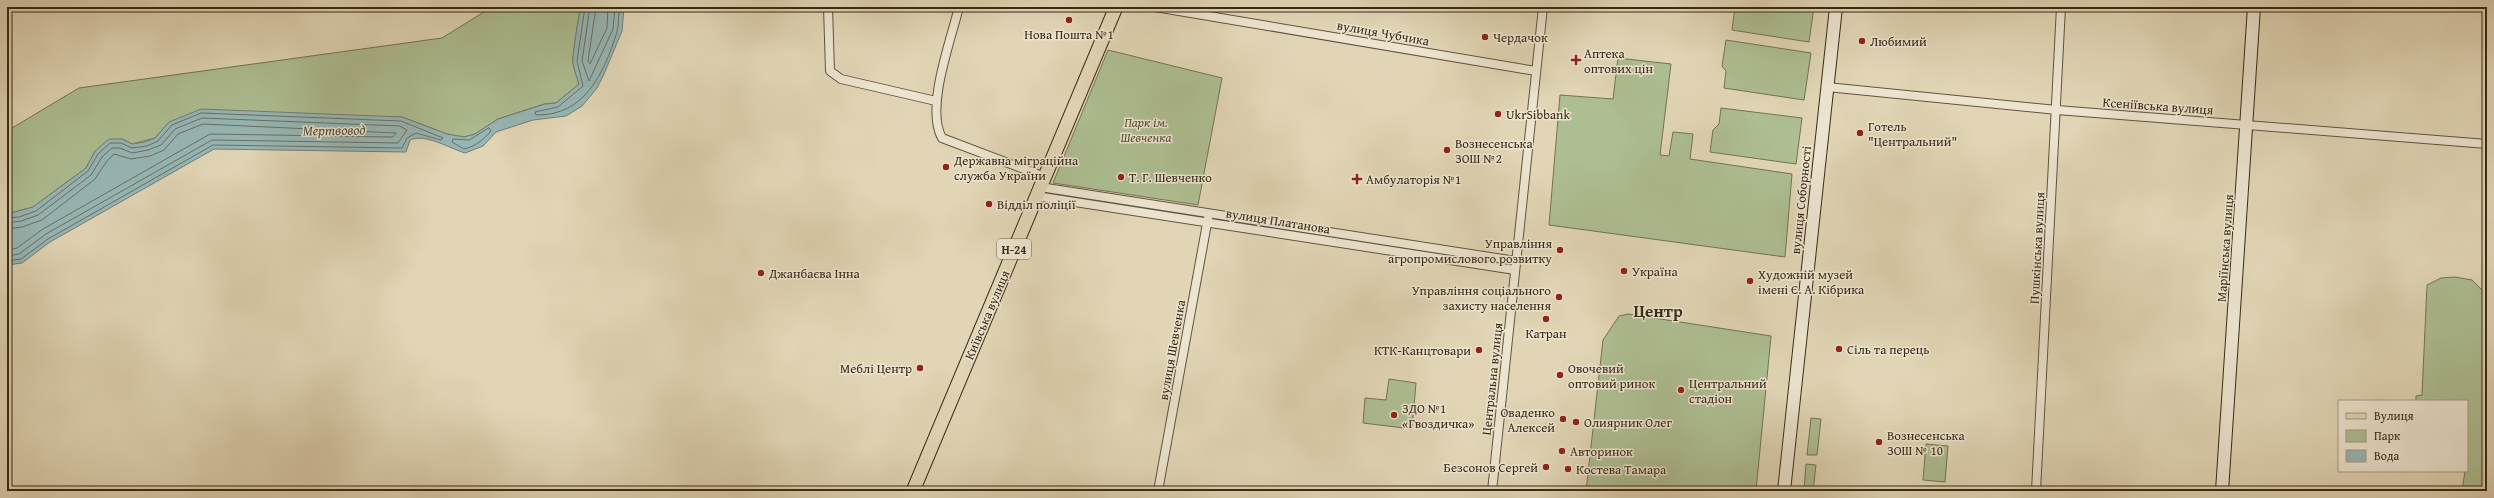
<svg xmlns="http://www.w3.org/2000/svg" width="2494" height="498" viewBox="0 0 2494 498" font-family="'Gentium Book Plus',serif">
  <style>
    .green { fill: #adbe92; stroke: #727454 }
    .water { fill: #97b7b6; stroke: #717e76 }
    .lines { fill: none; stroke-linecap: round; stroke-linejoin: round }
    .shore { stroke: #687066; stroke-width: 1 }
    .minor-casing { stroke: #62543d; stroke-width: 10 }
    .secondary-casing { stroke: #382915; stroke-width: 14 }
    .primary-casing { stroke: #382915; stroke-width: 15 }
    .minor { stroke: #ece4cf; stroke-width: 8 }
    .secondary { stroke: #ece4cf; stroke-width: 12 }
    .primary { stroke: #e1d5b5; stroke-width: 13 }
    .poi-dot { fill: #8f2418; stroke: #ece4cf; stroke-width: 1.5 }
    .labels { text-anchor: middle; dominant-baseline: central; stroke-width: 3; stroke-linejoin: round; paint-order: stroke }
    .shield { fill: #ece4cf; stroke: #6e614d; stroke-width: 1 }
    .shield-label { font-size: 12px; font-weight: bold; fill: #382915 }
    .street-label { font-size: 13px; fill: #382915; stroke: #ece4cf }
    .poi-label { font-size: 13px; fill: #382915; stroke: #ece4cf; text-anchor: start }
    .park-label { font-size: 13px; font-style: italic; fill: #554e34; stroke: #ece4cf }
    .water-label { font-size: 14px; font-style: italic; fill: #504c3d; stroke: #ece4cf }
    .district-label { font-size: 17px; font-weight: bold; fill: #382915; stroke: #ece4cf }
  </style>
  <rect width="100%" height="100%" fill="#e1d5b5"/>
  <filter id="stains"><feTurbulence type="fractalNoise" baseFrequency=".005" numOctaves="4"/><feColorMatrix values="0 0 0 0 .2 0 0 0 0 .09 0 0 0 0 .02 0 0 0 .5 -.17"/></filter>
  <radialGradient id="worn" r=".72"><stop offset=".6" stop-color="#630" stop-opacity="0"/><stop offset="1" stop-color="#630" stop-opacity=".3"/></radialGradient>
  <path class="green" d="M492 7H581C579 13 572 58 573 63 574 70 577 77 579 84L556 103 544 104 498 119 475 134 464 137 447 134 402 117 169 122 155 138 132 144 122 139 95 151 86 168 33 207 7 214V131L79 88 442 38Z
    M1735 7H1814L1809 42 1732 30Z
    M1726 40 1811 53 1804 100 1724 88 1726 71 1722 66Z
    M1108 50 1222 78 1198 205 1053 183Z
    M1618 58 1671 64 1660 155 1669 156 1673 132 1693 134 1690 159 1792 174 1785 257 1549 225 1560 95 1613 99Z
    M1721 108 1802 118 1796 164 1710 152 1713 130 1719 124Z
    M2455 277 2472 280 2483 291H2487V491H2462L2465 471H2467V401H2416V396L2422 395 2427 285 2441 278Z
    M1628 314 1771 336 1756 491H1586L1603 340 1619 316Z
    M1389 379 1416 383 1412 429 1363 423 1365 398 1386 400Z
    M1811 418 1821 419 1817 455H1807Z
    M1926 444 1948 446 1945 482 1923 480Z
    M1806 464 1816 465 1813 491H1804Z"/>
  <path class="water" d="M581 7H624L622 31 604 74 597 88 582 106 566 116 533 120 496 132 483 146 465 153C449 148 425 133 410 140L406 152 214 149 50 242 22 263 7 265V214L33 207 86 168 95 151 109 139H122L132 144 145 142 155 138 169 122 201 109 402 117 447 134 464 137 475 134 498 119 545 104 556 103 579 84C577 77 574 70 573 63 572 58 579 12 581 7Z"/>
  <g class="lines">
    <path class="shore" d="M585 7 577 61 583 86 558 107 535 112 536 115C585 116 604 73 617 32 619 24 618 15 620 7
      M590 7 582 61 589 81 613 29 615 7
      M596 7 588 61 590 64 607 28 608 7
      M489 128 491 131C483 140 476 146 464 149L452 142 453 139 469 140Z
      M7 218 19 217 36 211 88 171 98 154 110 143H121L132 148 147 146 158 141 172 125 201 113 401 121 443 138 441 140 416 133 407 138 402 148 213 145 48 239 21 259 7 261
      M7 223 21 221 38 215 91 175 102 157 112 148H120L132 153 148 150 161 145 175 129 202 118 400 126 407 130 398 143 212 140 46 234 19 254 7 256
      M7 229 22 227 42 220 95 179 107 161 114 154 131 159 150 156 164 150 178 134 203 124 396 133 393 137 210 134 43 229 17 248 7 250"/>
    <g class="minor-casing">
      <path id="minor" d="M828 7 830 71 841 79 936 101
        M959 7C951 40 925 108 942 138L1045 177
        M1155 7 1536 71
        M1827 87 2057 110 2487 144
        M1040 187 1516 261
        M1036 196 1515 270
        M1158 491 1208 218
        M1492 491 1543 7
        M2036 491 2061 7"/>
    </g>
    <g class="secondary-casing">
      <path id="secondary" d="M1784 491 1836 7
        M2222 491 2254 7"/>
    </g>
    <g class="primary-casing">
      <path id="primary" d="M913 491 1116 7"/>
    </g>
    <use href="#minor" class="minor"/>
    <use href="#secondary" class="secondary"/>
    <use href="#primary" class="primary"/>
  </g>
  <g class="poi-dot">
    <circle cx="1069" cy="20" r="4"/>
    <circle cx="1485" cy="37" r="4"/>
    <circle cx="1862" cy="41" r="4"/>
    <path d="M1574 54h4v4h4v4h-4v4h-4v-4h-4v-4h4z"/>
    <circle cx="1498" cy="114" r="4"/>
    <circle cx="1860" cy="133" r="4"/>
    <circle cx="1447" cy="150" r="4"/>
    <circle cx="946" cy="167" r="4"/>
    <circle cx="1121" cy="177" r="4"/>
    <path d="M1355 173h4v4h4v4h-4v4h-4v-4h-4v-4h4z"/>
    <circle cx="989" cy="204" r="4"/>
    <circle cx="1560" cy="250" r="4"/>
    <circle cx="1624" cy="271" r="4"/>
    <circle cx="761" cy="273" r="4"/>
    <circle cx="1750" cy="281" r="4"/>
    <circle cx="1559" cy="297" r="4"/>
    <circle cx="1546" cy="319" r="4"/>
    <circle cx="1839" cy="349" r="4"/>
    <circle cx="1479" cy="350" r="4"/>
    <circle cx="920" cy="368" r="4"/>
    <circle cx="1560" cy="375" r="4"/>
    <circle cx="1681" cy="390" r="4"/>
    <circle cx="1394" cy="415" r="4"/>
    <circle cx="1563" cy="419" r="4"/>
    <circle cx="1576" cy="422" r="4"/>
    <circle cx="1879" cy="442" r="4"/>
    <circle cx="1562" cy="451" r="4"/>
    <circle cx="1546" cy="467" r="4"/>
    <circle cx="1568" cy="469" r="4"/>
  </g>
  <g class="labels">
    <rect class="shield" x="997" y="239" width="34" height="20" rx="3"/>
    <g class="shield-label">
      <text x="1014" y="249">Н-24</text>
    </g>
    <g class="street-label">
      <text transform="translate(1383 33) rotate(10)">вулиця Чубчика</text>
      <text transform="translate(2158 106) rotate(4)">Ксеніївська вулиця</text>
      <text transform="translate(1801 200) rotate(-84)">вулиця Соборності</text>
      <text transform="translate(1278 221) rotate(9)">вулиця Платанова</text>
      <text transform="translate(2037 248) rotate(-87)">Пушкінська вулиця</text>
      <text transform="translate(2225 248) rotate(-86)">Маріїнська вулиця</text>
      <text transform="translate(987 315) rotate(-67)">Київська вулиця</text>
      <text transform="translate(1172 350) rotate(-80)">вулиця Шевченка</text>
      <text transform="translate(1492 379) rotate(-84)">Центральна вулиця</text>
    </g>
    <g class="poi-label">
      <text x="1069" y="34" text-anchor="middle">Нова Пошта №1</text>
      <text x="1493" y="37">Чердачок</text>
      <text x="1870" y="41">Любимий</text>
      <text x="1584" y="53">Аптека<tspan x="1584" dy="15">оптових цін</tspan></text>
      <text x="1506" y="114">UkrSibbank</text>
      <text x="1868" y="126">Готель<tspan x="1868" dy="15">"Центральний"</tspan></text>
      <text x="1455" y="143">Вознесенська<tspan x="1455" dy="15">ЗОШ №2</tspan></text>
      <text x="954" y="160">Державна міграційна<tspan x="954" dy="15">служба України</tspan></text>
      <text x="1129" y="177">Т. Г. Шевченко</text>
      <text x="1366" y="179">Амбулаторія №1</text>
      <text x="997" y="204">Відділ поліції</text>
      <text x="1552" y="243" text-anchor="end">Управління<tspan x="1552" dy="15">агропромислового розвитку</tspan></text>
      <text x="1632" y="271">Україна</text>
      <text x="769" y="273">Джанбаєва Інна</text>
      <text x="1758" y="274">Художній музей<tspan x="1758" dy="15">імені Є. А. Кібрика</tspan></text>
      <text x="1551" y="290" text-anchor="end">Управління соціального<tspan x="1551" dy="15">захисту населення</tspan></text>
      <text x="1546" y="333" text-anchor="middle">Катран</text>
      <text x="1847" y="349">Сіль та перець</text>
      <text x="1471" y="350" text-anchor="end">КТК-Канцтовари</text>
      <text x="912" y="368" text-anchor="end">Меблі Центр</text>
      <text x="1568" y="368">Овочевий<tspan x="1568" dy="15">оптовий ринок</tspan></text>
      <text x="1689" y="383">Центральний<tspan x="1689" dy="15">стадіон</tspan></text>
      <text x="1402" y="408">ЗДО №1<tspan x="1402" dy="15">«Гвоздичка»</tspan></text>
      <text x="1555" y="412" text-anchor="end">Оваденко<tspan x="1555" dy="15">Алексей</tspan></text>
      <text x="1584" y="422">Олиярник Олег</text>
      <text x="1887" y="435">Вознесенська<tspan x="1887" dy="15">ЗОШ № 10</tspan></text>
      <text x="1570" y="451">Авторинок</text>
      <text x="1538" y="467" text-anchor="end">Безсонов Сергей</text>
      <text x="1576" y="469">Костева Тамара</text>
    </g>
    <g class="park-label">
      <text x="1146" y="122">Парк ім.<tspan x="1146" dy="15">Шевченка</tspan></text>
    </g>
    <g class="water-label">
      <text transform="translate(334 130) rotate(-1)">Мертвовод</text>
    </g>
    <g class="district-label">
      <text x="1658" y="310">Центр</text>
    </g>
  </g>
  <rect width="2494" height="498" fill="none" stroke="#e1d5b5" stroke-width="24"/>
  <rect x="8" y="8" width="2478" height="482" fill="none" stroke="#382915" stroke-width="2"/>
  <rect x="12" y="12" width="2470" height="474" fill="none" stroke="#382915"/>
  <rect x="2338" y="400" width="130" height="72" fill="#ece4cf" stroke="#a49985"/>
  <rect x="2346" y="413" width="20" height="6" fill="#e1d5b5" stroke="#a49985"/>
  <text x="2374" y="420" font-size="12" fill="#382915">Вулиця</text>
  <rect x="2346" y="430" width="20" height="12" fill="#adbe92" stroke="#a49985"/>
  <text x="2374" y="440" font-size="12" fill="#382915">Парк</text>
  <rect x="2346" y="450" width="20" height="12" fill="#97b7b6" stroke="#a49985"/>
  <text x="2374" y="460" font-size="12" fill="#382915">Вода</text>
  <rect width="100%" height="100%" filter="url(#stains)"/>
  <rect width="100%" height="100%" fill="url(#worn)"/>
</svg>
